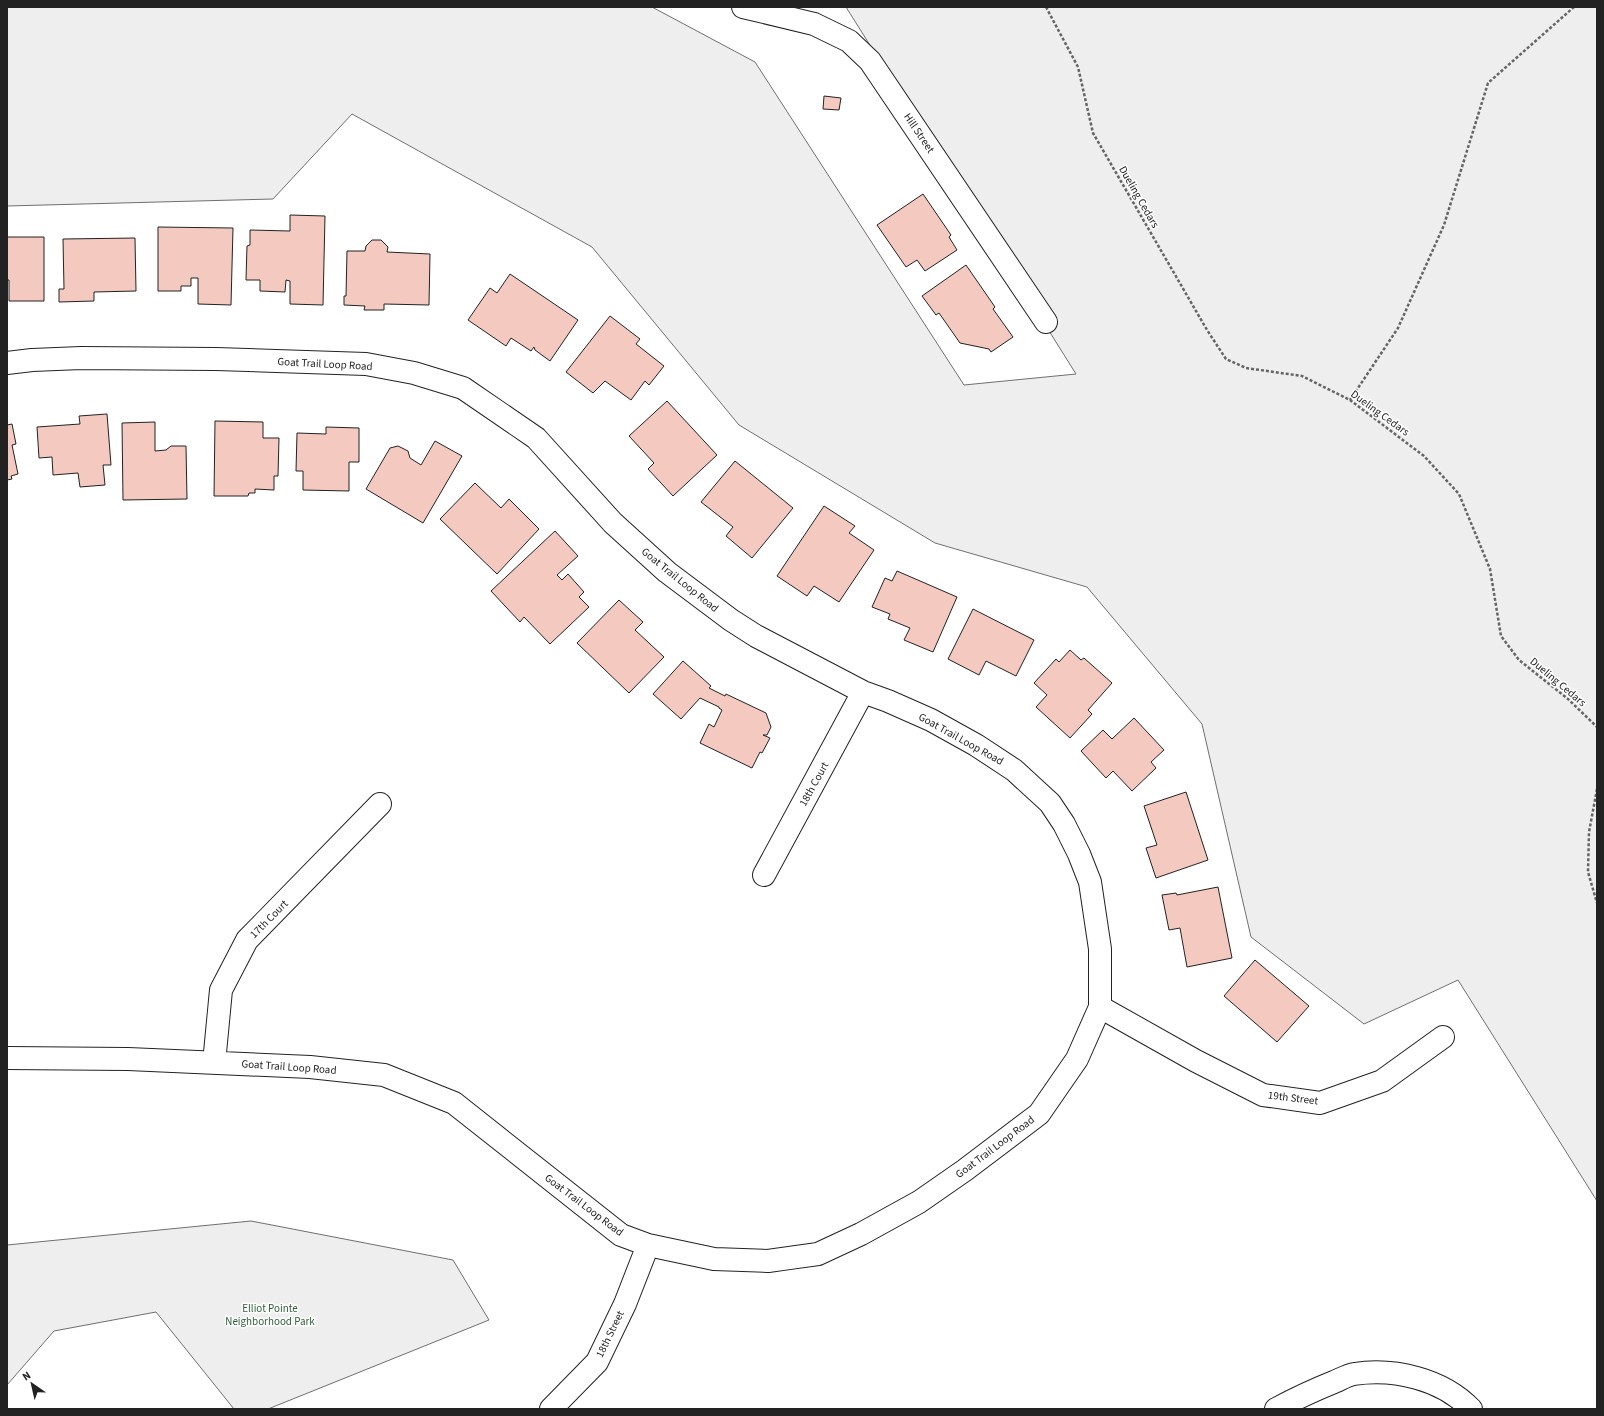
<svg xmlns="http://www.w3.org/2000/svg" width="1604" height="1416" viewBox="0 0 1604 1416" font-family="'Source Sans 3',sans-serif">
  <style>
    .green { fill: #eee; stroke: #6f6f6f }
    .building { fill: #f3c9c0; stroke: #222 }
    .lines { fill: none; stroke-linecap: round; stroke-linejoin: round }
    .minor-casing { stroke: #222; stroke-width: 24 }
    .path { stroke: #646464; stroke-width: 2.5; stroke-dasharray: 3 2; stroke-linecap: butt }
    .minor { stroke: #fff; stroke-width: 22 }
    .labels { text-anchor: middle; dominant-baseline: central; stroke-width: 3; stroke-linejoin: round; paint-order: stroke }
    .street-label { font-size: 11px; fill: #222; stroke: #fff }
    .park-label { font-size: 11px; fill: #2f5e38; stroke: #fff }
  </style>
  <rect width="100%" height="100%" fill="#fff"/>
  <path class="green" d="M7 7H652L755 62 964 385 1076 374 846 7H1597V1201L1458 980 1364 1024 1251 937 1202 724 1087 587 935 543 739 425 592 247 352 114 273 199 7 206Z
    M251 1221 453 1260 489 1320 268 1409H234L156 1312 54 1331 7 1385V1245Z"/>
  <path class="building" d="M824 96 841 98 839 110 823 109Z
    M923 194 951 235 949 237 957 250 925 271 917 260 906 267 877 225Z
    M290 215 325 216 323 305 290 304V281L286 280 285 292 260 291V280H246L247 246 250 245V230L290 231Z
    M158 227 233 228 231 305 198 304V278H191V286H181V291H158Z
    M7 237H44V301H9V280H7Z
    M135 238 136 291 94 292V301L59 302V289H64L63 239Z
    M372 240H381L388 247 387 252 430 254 429 305 384 304V310H364L365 306 344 305V296H346L347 251H365L366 246Z
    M966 265 995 307 993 309 1013 337 991 352 989 349 960 343 939 313 936 315 922 296Z
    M510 274 578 320 550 361 535 350 534 347 531 351 511 338 506 346 468 320 490 288 497 293Z
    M610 316 640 339 636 344 664 366 649 385 645 381 631 400 605 381 593 393 566 372Z
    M667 401 717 455 673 496 648 469 654 463 629 436Z
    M107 414 111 465H103L105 485 80 487 78 473 53 475 52 457 39 458 37 427 80 424 79 416Z
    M215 421 263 422V438H279L278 476H274V490L255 489V493H249L248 496H214Z
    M155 422V451L166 450 171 446H186L187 499 123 500 122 423Z
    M12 424 16 444 12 445 18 474 11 476 12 479 7 480V425Z
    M326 427 359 428V462H349V491L303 490V471H296L297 433 326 434Z
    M435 441 462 456 423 523 366 489 390 448 398 446 408 451 410 458 421 465Z
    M735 461 793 508 752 558 726 536 733 527 701 502Z
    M475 483 501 508 509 499 539 529 497 574 440 519Z
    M824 506 855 526 849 533 874 550 839 602 814 586 807 596 777 576Z
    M555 531 578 556 557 575 562 580 568 574 584 592 579 597 589 607 550 644 524 617 520 622 491 591Z
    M897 571 957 597 933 652 904 640 910 628 888 619 890 614 872 607 885 578 892 581Z
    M619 600 643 622 635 630 664 657 629 693 577 643Z
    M973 609 1034 640 1016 676 986 661 979 675 948 659Z
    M1070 650 1081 660 1084 658 1112 683 1088 710 1092 714 1070 738 1036 707 1047 695 1034 683 1056 659 1059 662Z
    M683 661 711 686 709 688 725 696 726 694 766 713 771 727 767 735H763L770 738 762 753 760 752 752 768 700 743 709 724 714 727 722 710 719 708V707L700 698 681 719 653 694Z
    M1134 718 1164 750 1151 762 1156 768 1132 791 1113 771 1106 778 1081 751 1103 730 1112 739Z
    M1186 792 1208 860 1156 878 1146 848 1157 845 1144 806Z
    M1218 887 1232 958 1187 967 1180 928 1169 930 1162 895 1176 893 1177 895Z
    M1255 960 1309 1006 1277 1042 1224 996Z"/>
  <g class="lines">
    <g class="minor-casing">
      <path id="minor" d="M743 7 814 24 849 41 870 61 1046 322
        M7 363 32 360 81 358 216 359 366 364 414 373 463 388 536 438 613 523 667 572 731 620 756 636 863 692 888 701 931 720 976 745 1014 770 1050 803 1064 824 1079 854 1090 882 1100 949V1007L1077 1059 1039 1114 965 1170 919 1202 861 1234 818 1254 768 1261 714 1259 648 1245 621 1235 454 1103 384 1075 310 1067 128 1059 7 1058
        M764 875 863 692
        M1100 1007 1196 1061 1263 1095 1320 1103 1382 1081 1443 1037
        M214 1063 221 990 247 940 380 804
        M551 1409 597 1362 625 1304 648 1245
        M1276 1409C1295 1399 1314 1390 1334 1382 1341 1379 1348 1375 1354 1374 1395 1368 1442 1379 1471 1409"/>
    </g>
    <path class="path" d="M1046 7 1078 67 1093 133 1207 330 1226 359 1246 368 1302 376 1350 400 1424 456 1459 494 1490 569 1501 636 1519 660 1568 699 1597 727
      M1350 400 1398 328 1444 225 1488 83 1574 7
      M1597 789 1589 832 1588 872 1597 903"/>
    <use href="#minor" class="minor"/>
  </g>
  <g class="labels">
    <g class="street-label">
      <text transform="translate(919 133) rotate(56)">Hill Street</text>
      <text transform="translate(1139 197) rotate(60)">Dueling Cedars</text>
      <text transform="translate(325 364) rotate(3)">Goat Trail Loop Road</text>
      <text transform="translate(1380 413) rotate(36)">Dueling Cedars</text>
      <text transform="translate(680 580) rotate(39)">Goat Trail Loop Road</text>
      <text transform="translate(1558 682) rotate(40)">Dueling Cedars</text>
      <text transform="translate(961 739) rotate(29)">Goat Trail Loop Road</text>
      <text transform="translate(814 784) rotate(-61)">18th Court</text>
      <text transform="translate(269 919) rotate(-45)">17th Court</text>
      <text transform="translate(289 1067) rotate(4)">Goat Trail Loop Road</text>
      <text transform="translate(1293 1098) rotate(7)">19th Street</text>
      <text transform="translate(995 1147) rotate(-37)">Goat Trail Loop Road</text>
      <text transform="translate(584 1205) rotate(37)">Goat Trail Loop Road</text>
      <text transform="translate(610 1334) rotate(-64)">18th Street</text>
    </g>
    <g class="park-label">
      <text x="270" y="1308">Elliot Pointe<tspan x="270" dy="13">Neighborhood Park</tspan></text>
    </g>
  </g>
  <rect width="1604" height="1416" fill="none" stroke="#222222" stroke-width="16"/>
  <g transform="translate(32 1384) rotate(326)" stroke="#ffffff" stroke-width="3" paint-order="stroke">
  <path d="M0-3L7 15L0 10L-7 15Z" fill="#222222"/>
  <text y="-6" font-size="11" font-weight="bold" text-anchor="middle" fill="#222222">N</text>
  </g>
</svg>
